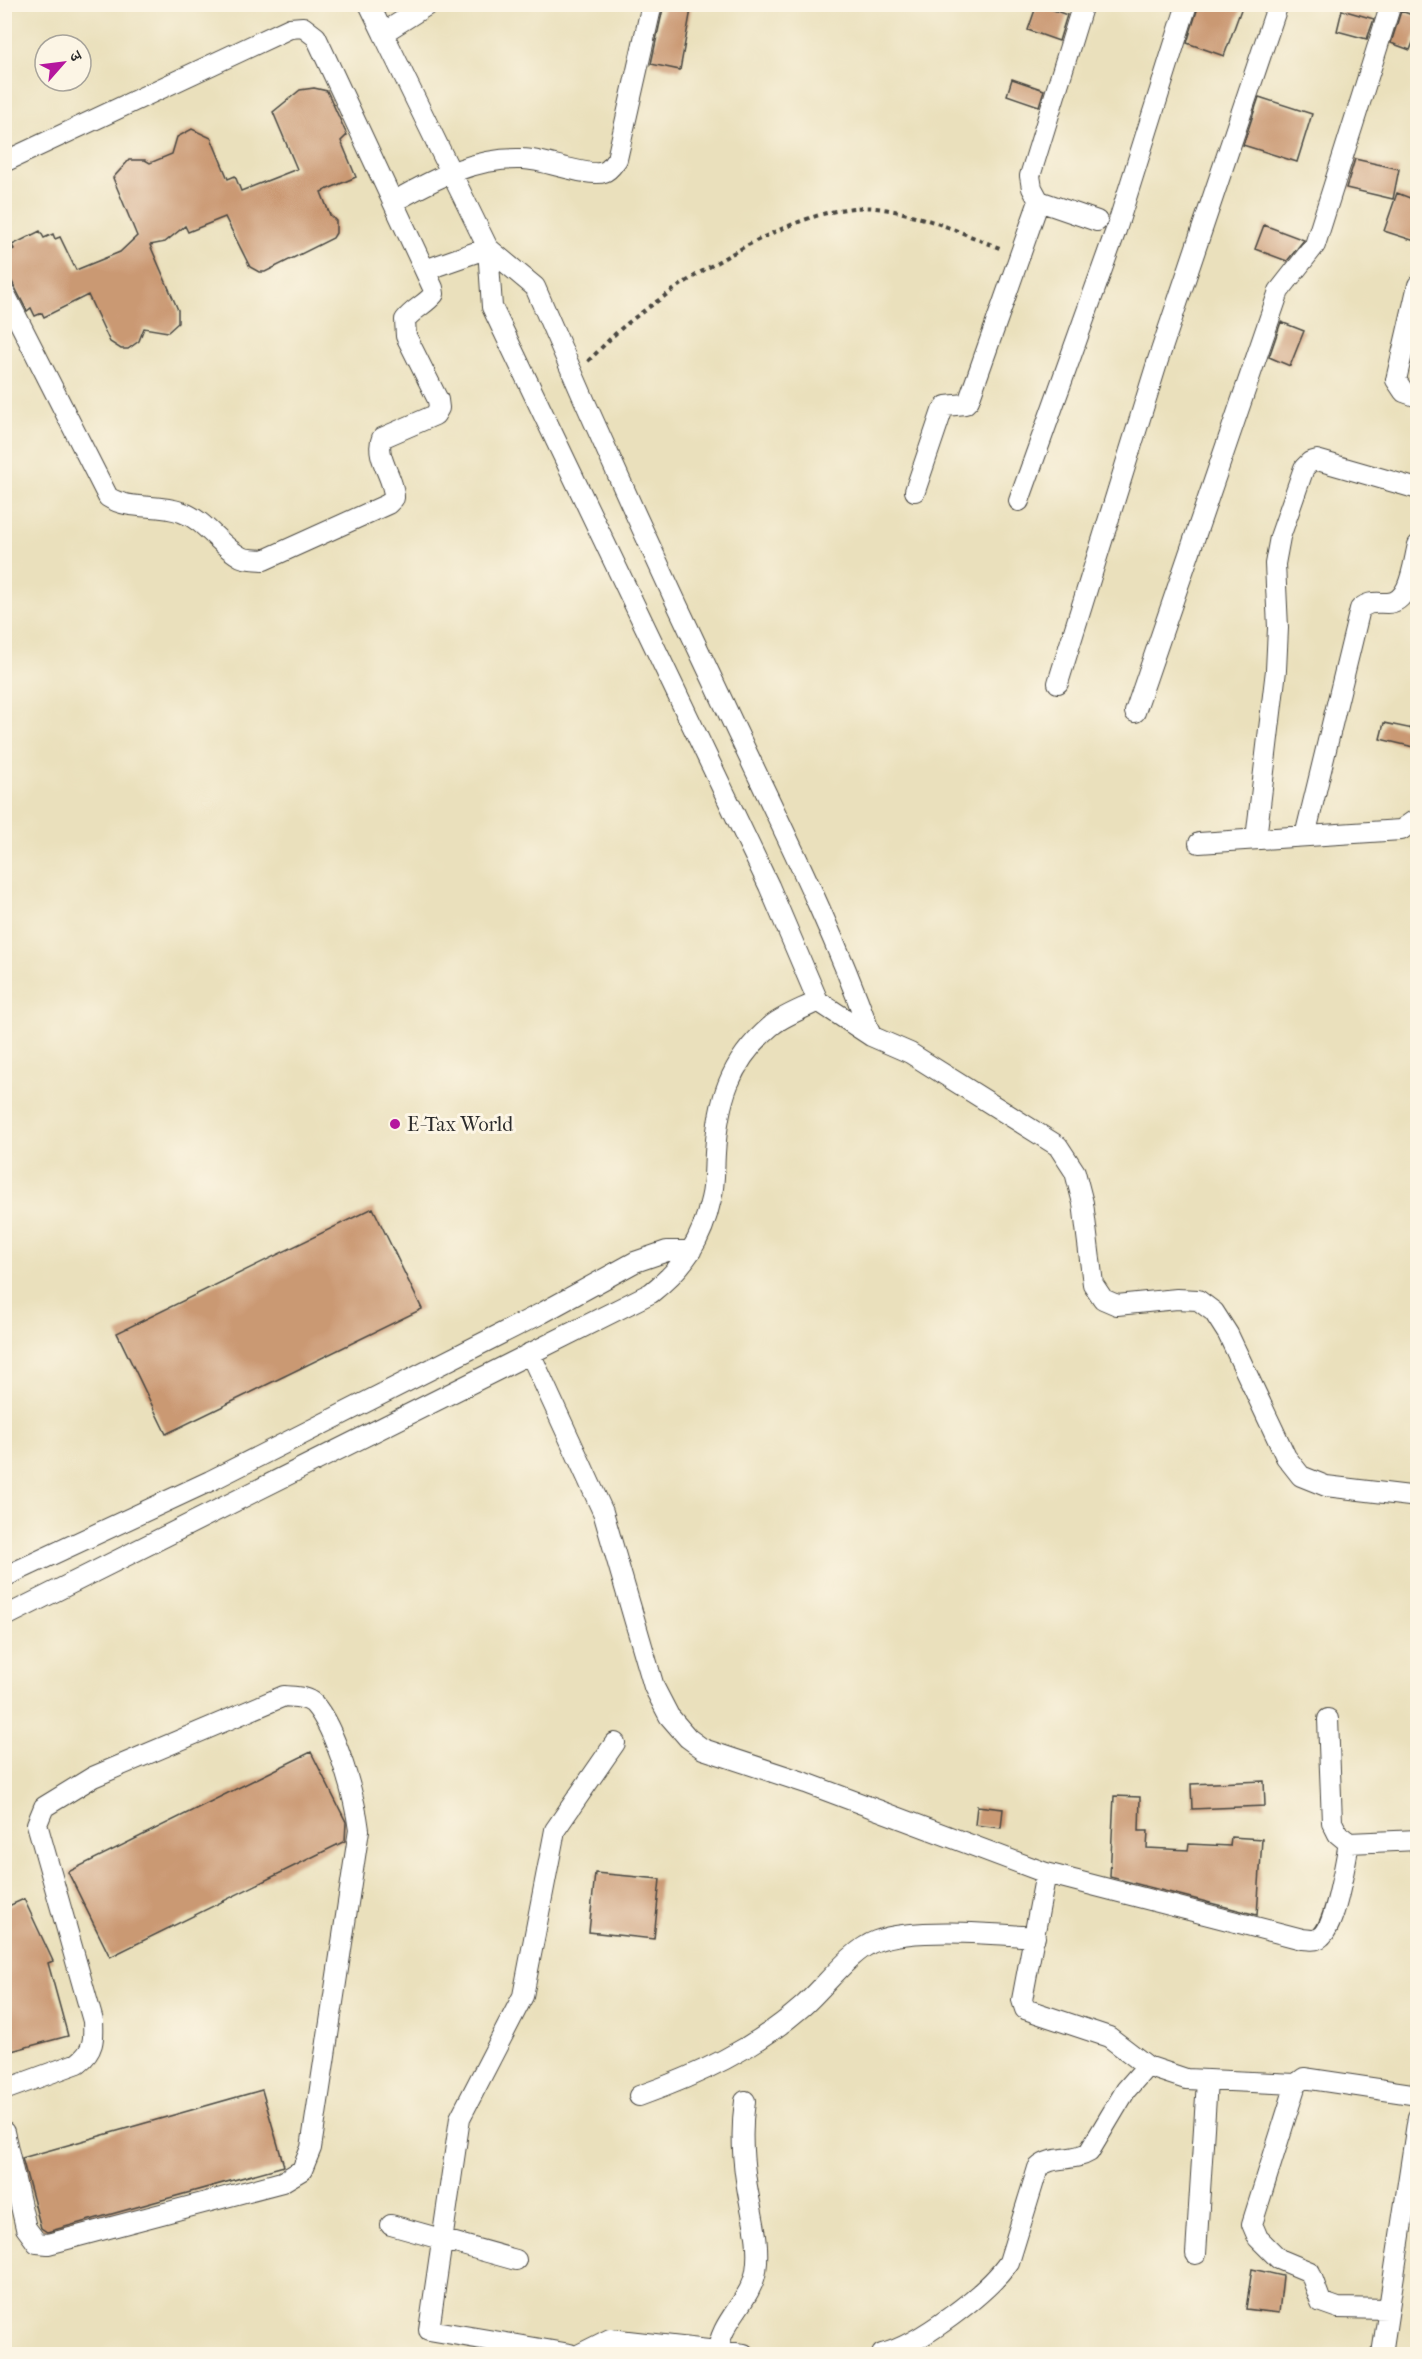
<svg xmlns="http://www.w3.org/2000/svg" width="1422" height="2359" viewBox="0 0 1422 2359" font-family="'IM FELL French Canon','Noto Serif Devanagari',serif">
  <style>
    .building { fill: #ca9973 }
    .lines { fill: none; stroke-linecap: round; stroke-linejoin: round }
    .minor-casing { stroke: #484641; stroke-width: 22 }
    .path { stroke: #484641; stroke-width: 4; stroke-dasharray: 4.5 4.5; stroke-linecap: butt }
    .minor { stroke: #fff; stroke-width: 20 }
    .poi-dot { fill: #b5179e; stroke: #fcf5e5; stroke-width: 2 }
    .labels { text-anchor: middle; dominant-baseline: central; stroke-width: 6; stroke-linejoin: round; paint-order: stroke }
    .poi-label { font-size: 20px; fill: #2b2b2b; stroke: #fcf5e5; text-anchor: start }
  </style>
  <rect width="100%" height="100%" fill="#fcf5e5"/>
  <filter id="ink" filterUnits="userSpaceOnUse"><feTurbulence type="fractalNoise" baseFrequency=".0167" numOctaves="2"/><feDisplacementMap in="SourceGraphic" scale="12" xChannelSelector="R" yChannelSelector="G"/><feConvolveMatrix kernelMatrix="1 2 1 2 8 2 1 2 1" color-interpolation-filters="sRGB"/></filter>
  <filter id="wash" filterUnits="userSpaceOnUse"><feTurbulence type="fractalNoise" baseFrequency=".008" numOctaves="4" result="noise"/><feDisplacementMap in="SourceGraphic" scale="24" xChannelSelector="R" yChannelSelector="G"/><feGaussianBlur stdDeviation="1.35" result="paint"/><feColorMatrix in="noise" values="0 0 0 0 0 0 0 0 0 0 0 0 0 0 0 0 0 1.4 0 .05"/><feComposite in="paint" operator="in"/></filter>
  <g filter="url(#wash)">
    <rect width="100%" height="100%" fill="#eae0bc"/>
    <g id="blocks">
      <path class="building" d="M664 4H692L680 70 651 64Z
        M1037 4 1067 15 1059 41 1028 30Z
        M1199 4H1243L1224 56 1187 43Z
        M1342 10 1374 19 1367 39 1337 31Z
        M1401 11 1418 17V30L1410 50 1391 43Z
        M1012 79 1044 90 1039 106 1007 95Z
        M314 88 327 91 347 135 341 141 356 177 321 192 330 215 336 221V233L333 238 265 272H259L250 267 225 217 188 232 185 226 165 242 150 245 178 310V323L168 332 144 328 139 341 128 349H121L110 342 88 295 44 317 42 313 35 316 31 308 27 311 4 266V254L14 249 12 245 40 231 44 238 53 234 55 239 60 237 76 270 120 252 137 236 113 178 129 160H145L150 163 172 154 177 137 192 129 211 138 228 179 235 176 241 191 297 169 273 112 300 90Z
        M1259 97 1312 114 1297 162 1243 145Z
        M1355 159 1399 169 1393 199 1346 188Z
        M1397 193 1418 201V242L1384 231Z
        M1264 225 1304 240 1287 261 1255 249Z
        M1281 322 1304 331 1290 366 1269 357Z
        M1384 723 1418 730V748L1380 739Z
        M373 1208 422 1309 166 1434 117 1333Z
        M311 1752 346 1822 345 1841 110 1957 68 1872Z
        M1264 1781 1265 1806 1192 1809 1191 1784Z
        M1114 1796 1140 1797 1139 1831H1148L1147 1848 1188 1850 1189 1844 1230 1846 1231 1837 1262 1839 1257 1915 1110 1877Z
        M977 1806 1003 1809 1001 1828 975 1825Z
        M595 1873 660 1879 654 1939 589 1932Z
        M24 1899 53 1961 48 1963 68 2036 4 2053V1908Z
        M262 2090 284 2166 47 2232 41 2228 22 2158Z
        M1252 2269 1283 2276 1279 2313 1246 2309Z"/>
    </g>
  </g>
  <g filter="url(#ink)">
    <use href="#blocks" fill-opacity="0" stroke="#484641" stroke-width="1.5"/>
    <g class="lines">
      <g class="minor-casing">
        <path id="minor" d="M369 4 383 33
          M429 4 383 33 488 248 492 307 769 886 818 1001 871 1036 910 1053 1058 1146 1075 1172 1083 1203 1093 1284 1103 1299 1117 1305 1177 1299 1198 1300 1214 1312 1228 1334 1286 1457 1301 1476 1326 1486 1418 1497
          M1083 4 1030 176 1032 188 1039 201 1097 221
          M4 162 290 28 303 27 316 37 433 288 434 294C425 305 413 309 405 320L406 336 438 400 439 408 435 415 382 438C374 457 395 478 394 498L388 504 264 560C257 559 247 560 241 557 218 545 206 520 181 512 156 503 130 511 108 497L4 292
          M393 202C434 179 474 157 523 159 543 159 589 178 604 172 610 170 613 164 617 159L652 4
          M488 248 535 287C595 427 658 566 724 704 775 814 831 922 871 1036
          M425 270 488 248
          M1418 285 1396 380 1404 392 1418 397
          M915 491 942 411 946 406 965 404 969 400 1039 201
          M1019 501 1116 230 1187 4
          M1058 683 1158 360 1278 4
          M1135 712 1279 291 1315 245 1391 4
          M1305 836 1360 609C1369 601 1375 603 1387 603 1411 603 1413 563 1418 545
          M1256 839 1276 670 1278 628 1275 564 1280 537 1304 468 1310 462 1317 460 1418 489
          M1199 843 1401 830 1418 818
          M530 1353 603 1512 654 1687 669 1716 688 1738 703 1749 806 1783 1046 1873 1302 1939C1306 1939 1313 1941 1317 1939 1335 1934 1345 1862 1349 1843
          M4 1577 210 1481 542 1313 635 1262 667 1251H691
          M4 1617 651 1293C684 1267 702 1241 711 1199 715 1184 714 1168 715 1153 718 1102 729 1062 770 1027 782 1016 803 1009 818 1001
          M1328 1719 1332 1822 1338 1834 1349 1843 1418 1840
          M1046 1873 1022 2000 1025 2009 1109 2037 1147 2066 1186 2079 1296 2084
          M4 2090 78 2063C94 2051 94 2039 93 2021L37 1824 44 1807 93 1777 284 1696C294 1697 306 1696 314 1704 336 1729 355 1798 359 1830L311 2148 302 2170 282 2182 48 2244 37 2243 26 2228 4 2132
          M639 2096C698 2075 754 2049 802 2007 823 1989 851 1950 876 1941 915 1927 993 1934 1035 1937
          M391 2225 516 2260
          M1196 2254 1207 2081
          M1388 2309 1338 2308 1321 2302 1310 2272 1279 2259 1258 2238 1252 2224 1296 2084 1304 2078 1418 2095
          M570 2354 429 2330 460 2118 523 1996 555 1830 615 1743
          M580 2354 610 2339 744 2354
          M718 2354C718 2323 751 2301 756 2271 761 2241 750 2210 746 2180 742 2153 741 2128 745 2101
          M882 2354C917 2346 988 2293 1009 2262L1038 2168C1051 2155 1073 2162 1089 2152L1126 2090 1147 2066
          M1382 2354 1418 2117"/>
      </g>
      <path class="path" d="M588 361C600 350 611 337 624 326 681 281 803 200 876 208 919 213 962 233 1002 249"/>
      <use href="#minor" class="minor"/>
    </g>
  </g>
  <circle class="poi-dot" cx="395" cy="1124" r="6"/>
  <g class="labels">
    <g class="poi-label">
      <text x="407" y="1124">E-Tax World</text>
    </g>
  </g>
  <rect width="1422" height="2359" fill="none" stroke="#fcf5e5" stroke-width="24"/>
  <g transform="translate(63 63) rotate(62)"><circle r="28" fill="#fcf5e5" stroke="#a8a49b" stroke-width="1.5"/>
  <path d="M0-4.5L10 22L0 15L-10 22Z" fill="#b5179e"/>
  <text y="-9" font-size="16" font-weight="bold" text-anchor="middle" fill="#2b2b2b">उ</text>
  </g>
</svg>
